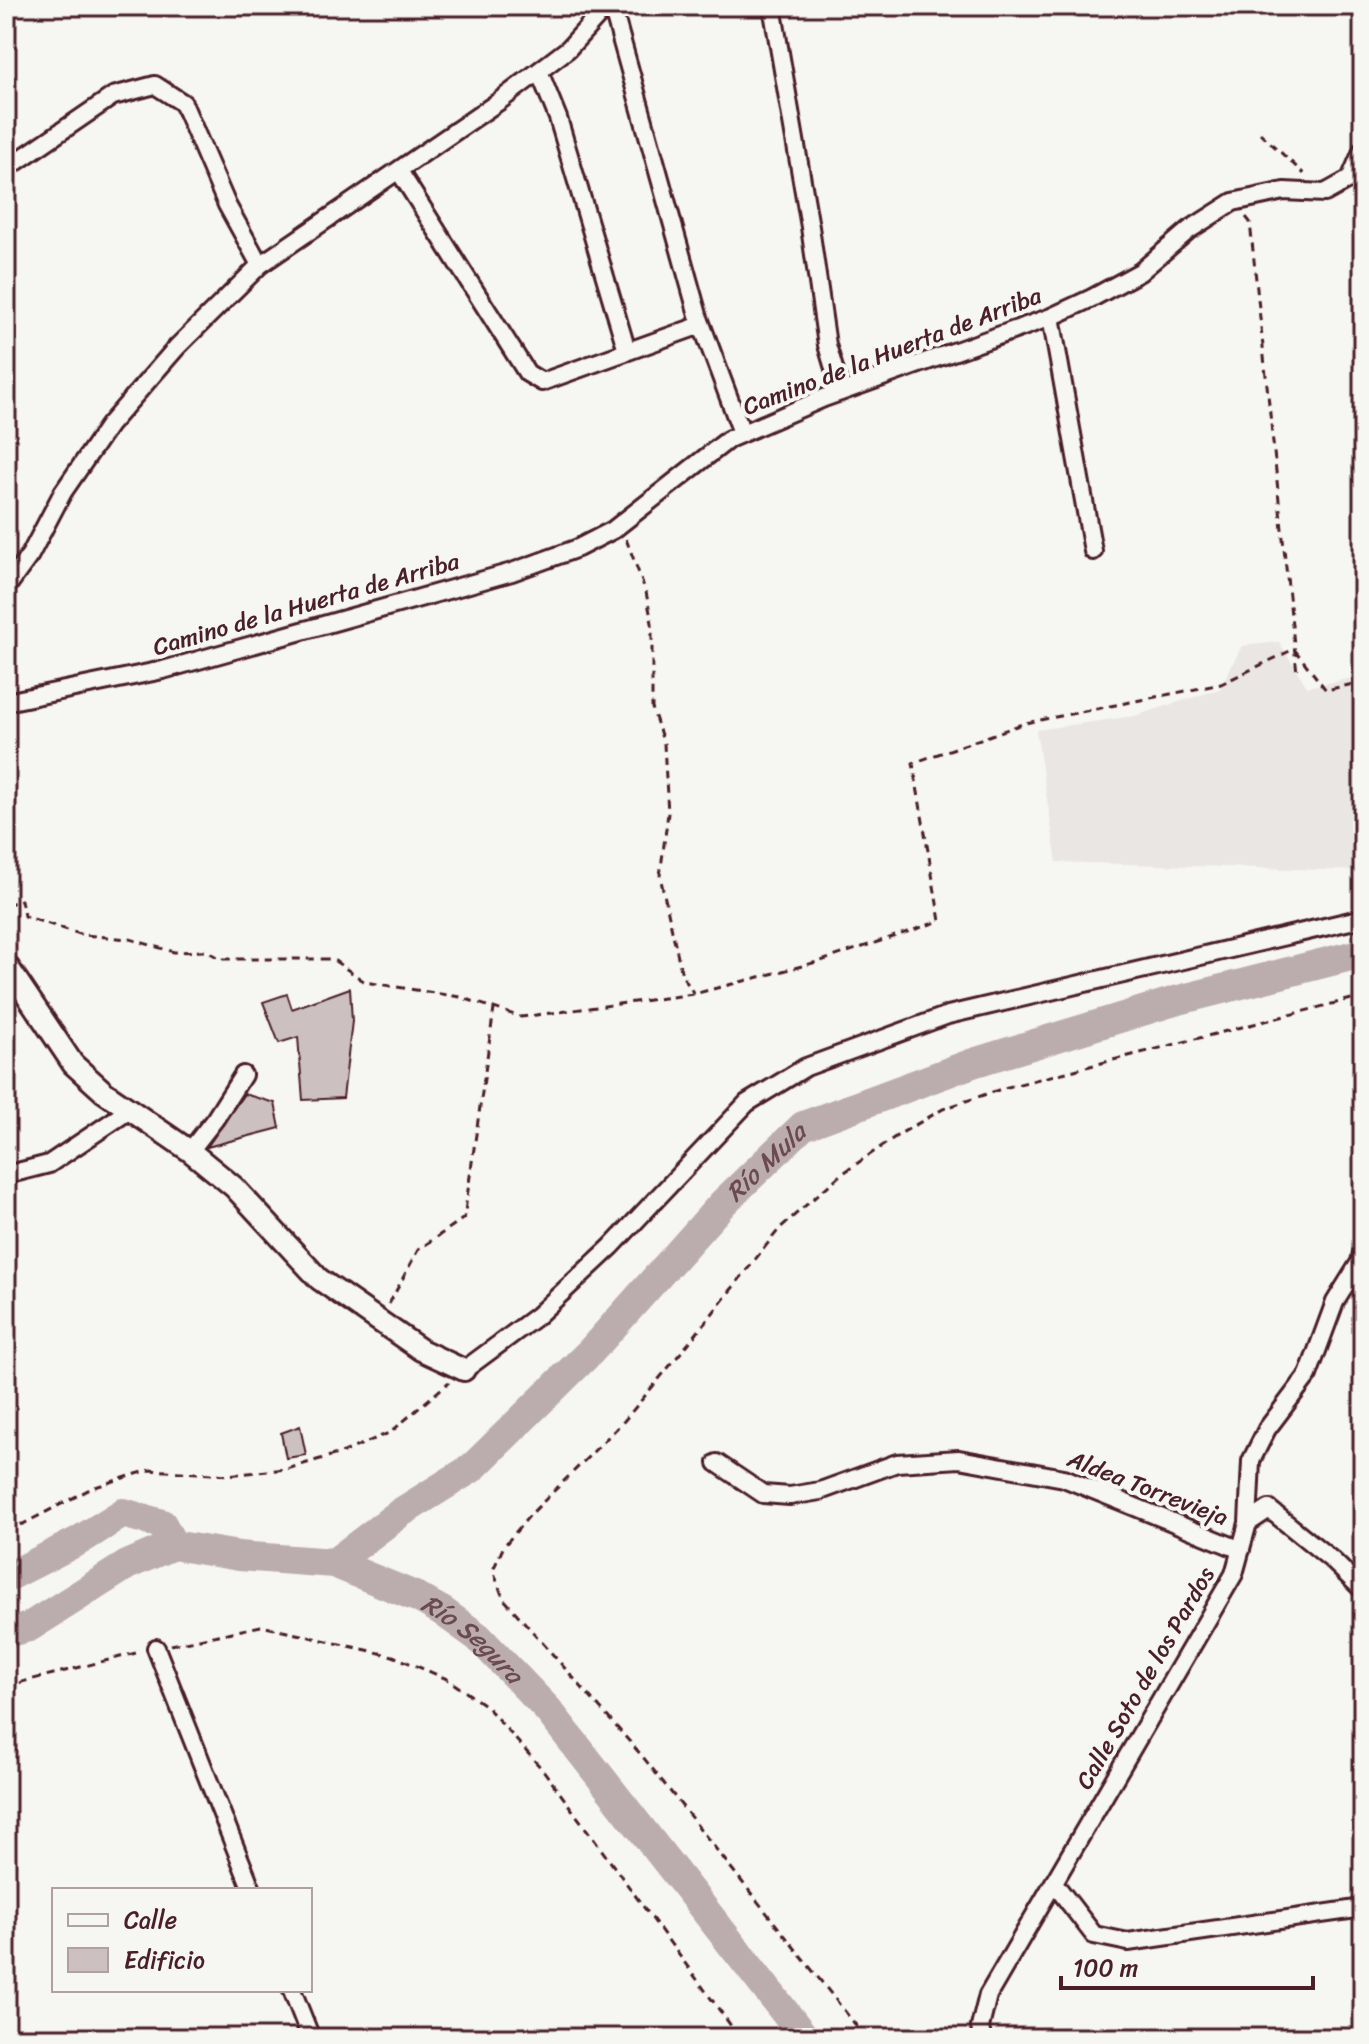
<svg xmlns="http://www.w3.org/2000/svg" width="1369" height="2044" viewBox="0 0 1369 2044" font-family="Sriracha,sans-serif">
  <style>
    .built { fill: #e9e6e3 }
    .lines { fill: none; stroke-linecap: round; stroke-linejoin: round }
    .river { stroke: #bbadae; stroke-width: 30 }
    .building { fill: #ccc1c0; stroke: #4a1f2b; stroke-width: 2 }
    .minor-casing { stroke: #4a1f2b; stroke-width: 22 }
    .major-casing { stroke: #4a1f2b; stroke-width: 26 }
    .path { stroke: #4a1f2b; stroke-width: 3; stroke-dasharray: 8 6; stroke-linecap: butt }
    .minor { stroke: #f6f6f2; stroke-width: 16 }
    .major { stroke: #f6f6f2; stroke-width: 20 }
    .labels { text-anchor: middle; dominant-baseline: central; stroke-width: 8; stroke-linejoin: round; paint-order: stroke }
    .street-label { font-size: 24px; fill: #4a1f2b; stroke: #f6f6f2 }
    .water-label { font-size: 26px; font-style: italic; fill: #6c4a52; stroke: #f6f6f2 }
  </style>
  <rect width="100%" height="100%" fill="#f6f6f2"/>
  <filter id="ink" filterUnits="userSpaceOnUse"><feTurbulence type="fractalNoise" baseFrequency=".0125" numOctaves="2"/><feDisplacementMap in="SourceGraphic" scale="16" xChannelSelector="R" yChannelSelector="G"/><feConvolveMatrix kernelMatrix="1 2 1 2 8 2 1 2 1" color-interpolation-filters="sRGB"/></filter>
  <g filter="url(#ink)">
    <path class="built" d="M1279 642 1307 687 1363 676V871L1057 862 1036 730 1135 716 1220 689 1242 646Z"/>
    <g class="lines">
      <g class="river">
        <path id="s1" d="M334 1563 400 1513 472 1468 591 1351 723 1203 803 1126 973 1063 1175 1001 1363 953"/>
        <path id="s2" d="M6 1578 80 1540 123 1513 162 1524 173 1545 239 1556 334 1563 417 1597 442 1611 478 1637 548 1710 805 2038"/>
        <path d="M6 1633 29 1627 127 1565 173 1545"/>
      </g>
    </g>
    <path class="building" d="M350 988 352 1021 343 1098 303 1100 298 1037 279 1043 263 1002 287 994 292 1009Z
      M244 1094 275 1103 280 1128 207 1147Z
      M300 1426 306 1455 286 1458 281 1433Z"/>
    <g class="lines">
      <g class="minor-casing">
        <path id="minor" d="M612 6 698 315 742 433
          M772 6 810 227 827 345 841 392
          M539 71 558 118 627 351
          M6 169 113 96 155 85 183 103 227 205 260 265
          M399 171 527 373 542 382 701 325
          M1051 317 1093 551
          M6 588 30 555 63 492 109 425 177 347 260 265 498 102 568 49 596 18 602 6
          M6 702 163 670 512 572 578 548 613 530 729 439 824 398 1051 317 1092 298 1140 272 1189 230 1233 202 1284 191 1325 193 1350 179 1363 149
          M190 1151 215 1119 243 1075
          M6 1175 49 1164 131 1109
          M464 1370 537 1316 611 1247 747 1103 806 1067 948 1015 1363 918
          M717 1463 763 1494 790 1496 820 1491 897 1463 959 1459 1064 1478 1241 1550
          M1248 1523 1269 1509 1332 1560 1363 1590
          M156 1648 252 1890
          M1054 1883 1094 1935 1128 1942 1363 1908
          M292 1990 311 2038
          M982 2038 980 2027 988 1995 1234 1574 1248 1523 1251 1461 1267 1429 1308 1375 1335 1302 1360 1262 1363 1248"/>
      </g>
      <g class="major-casing">
        <path id="major" d="M6 964 73 1064 104 1092 190 1151 234 1187 319 1279 421 1350 464 1370"/>
      </g>
      <path class="path" d="M1260 133 1304 174
        M1246 217 1250 222 1297 673
        M626 539 646 592 652 623V708L664 744 668 813 660 876 682 975 694 994
        M6 905 21 900 24 916 83 935 130 939 174 952 207 951 221 959H332L365 982 460 997 521 1017 694 994 821 961 940 921 913 763 1025 723 1221 684 1294 649 1326 690 1363 682
        M389 1304 418 1250 464 1218 494 1009
        M6 1527 23 1524 92 1488 149 1470 228 1475 287 1469 344 1452 391 1432 449 1382
        M171 1645 261 1626 393 1656 447 1679 486 1706 543 1770 740 2038
        M6 1686 140 1652
        M866 2038 643 1757 503 1598 493 1570 504 1546 530 1515 624 1421 693 1338 780 1228 839 1176 898 1135 943 1109 1004 1088 1363 996"/>
      <use href="#minor" class="minor"/>
      <use href="#major" class="major"/>
    </g>
  </g>
  <g class="labels">
    <g class="street-label">
      <text transform="translate(892 351) rotate(-21)">Camino de la Huerta de Arriba</text>
      <text transform="translate(306 604) rotate(-16)">Camino de la Huerta de Arriba</text>
      <text transform="translate(1148 1488) rotate(21)">Aldea Torrevieja</text>
      <text transform="translate(1145 1678) rotate(-60)">Calle Soto de los Pardos</text>
    </g>
    <g class="water-label">
      <text stroke="none"><textPath href="#s1" startOffset="592">Río Mula</textPath></text>
      <text stroke="none"><textPath href="#s2" startOffset="520">Río Segura</textPath></text>
    </g>
  </g>
  <rect width="1369" height="2044" fill="none" stroke="#f6f6f2" stroke-width="32"/>
  <rect x="16" y="16" width="1337" height="2012" fill="none" stroke="#4a1f2b" stroke-width="3" filter="url(#ink)"/>
  <rect x="52" y="1888" width="260" height="104" fill="#f6f6f2" stroke="#b1a0a2" stroke-width="2"/>
  <rect x="68" y="1914" width="40" height="12" fill="#f6f6f2" stroke="#b1a0a2" stroke-width="2"/>
  <text x="124" y="1928" font-size="24" fill="#4a1f2b">Calle</text>
  <rect x="68" y="1948" width="40" height="24" fill="#ccc1c0" stroke="#b1a0a2" stroke-width="2"/>
  <text x="124" y="1968" font-size="24" fill="#4a1f2b">Edificio</text>
  <path d="M1061 1976v12h252v-12" fill="none" stroke="#4a1f2b" stroke-width="4"/>
  <text x="1073" y="1976" font-size="24" fill="#4a1f2b" stroke="#f6f6f2" stroke-width="6" paint-order="stroke">100 m</text>
</svg>
